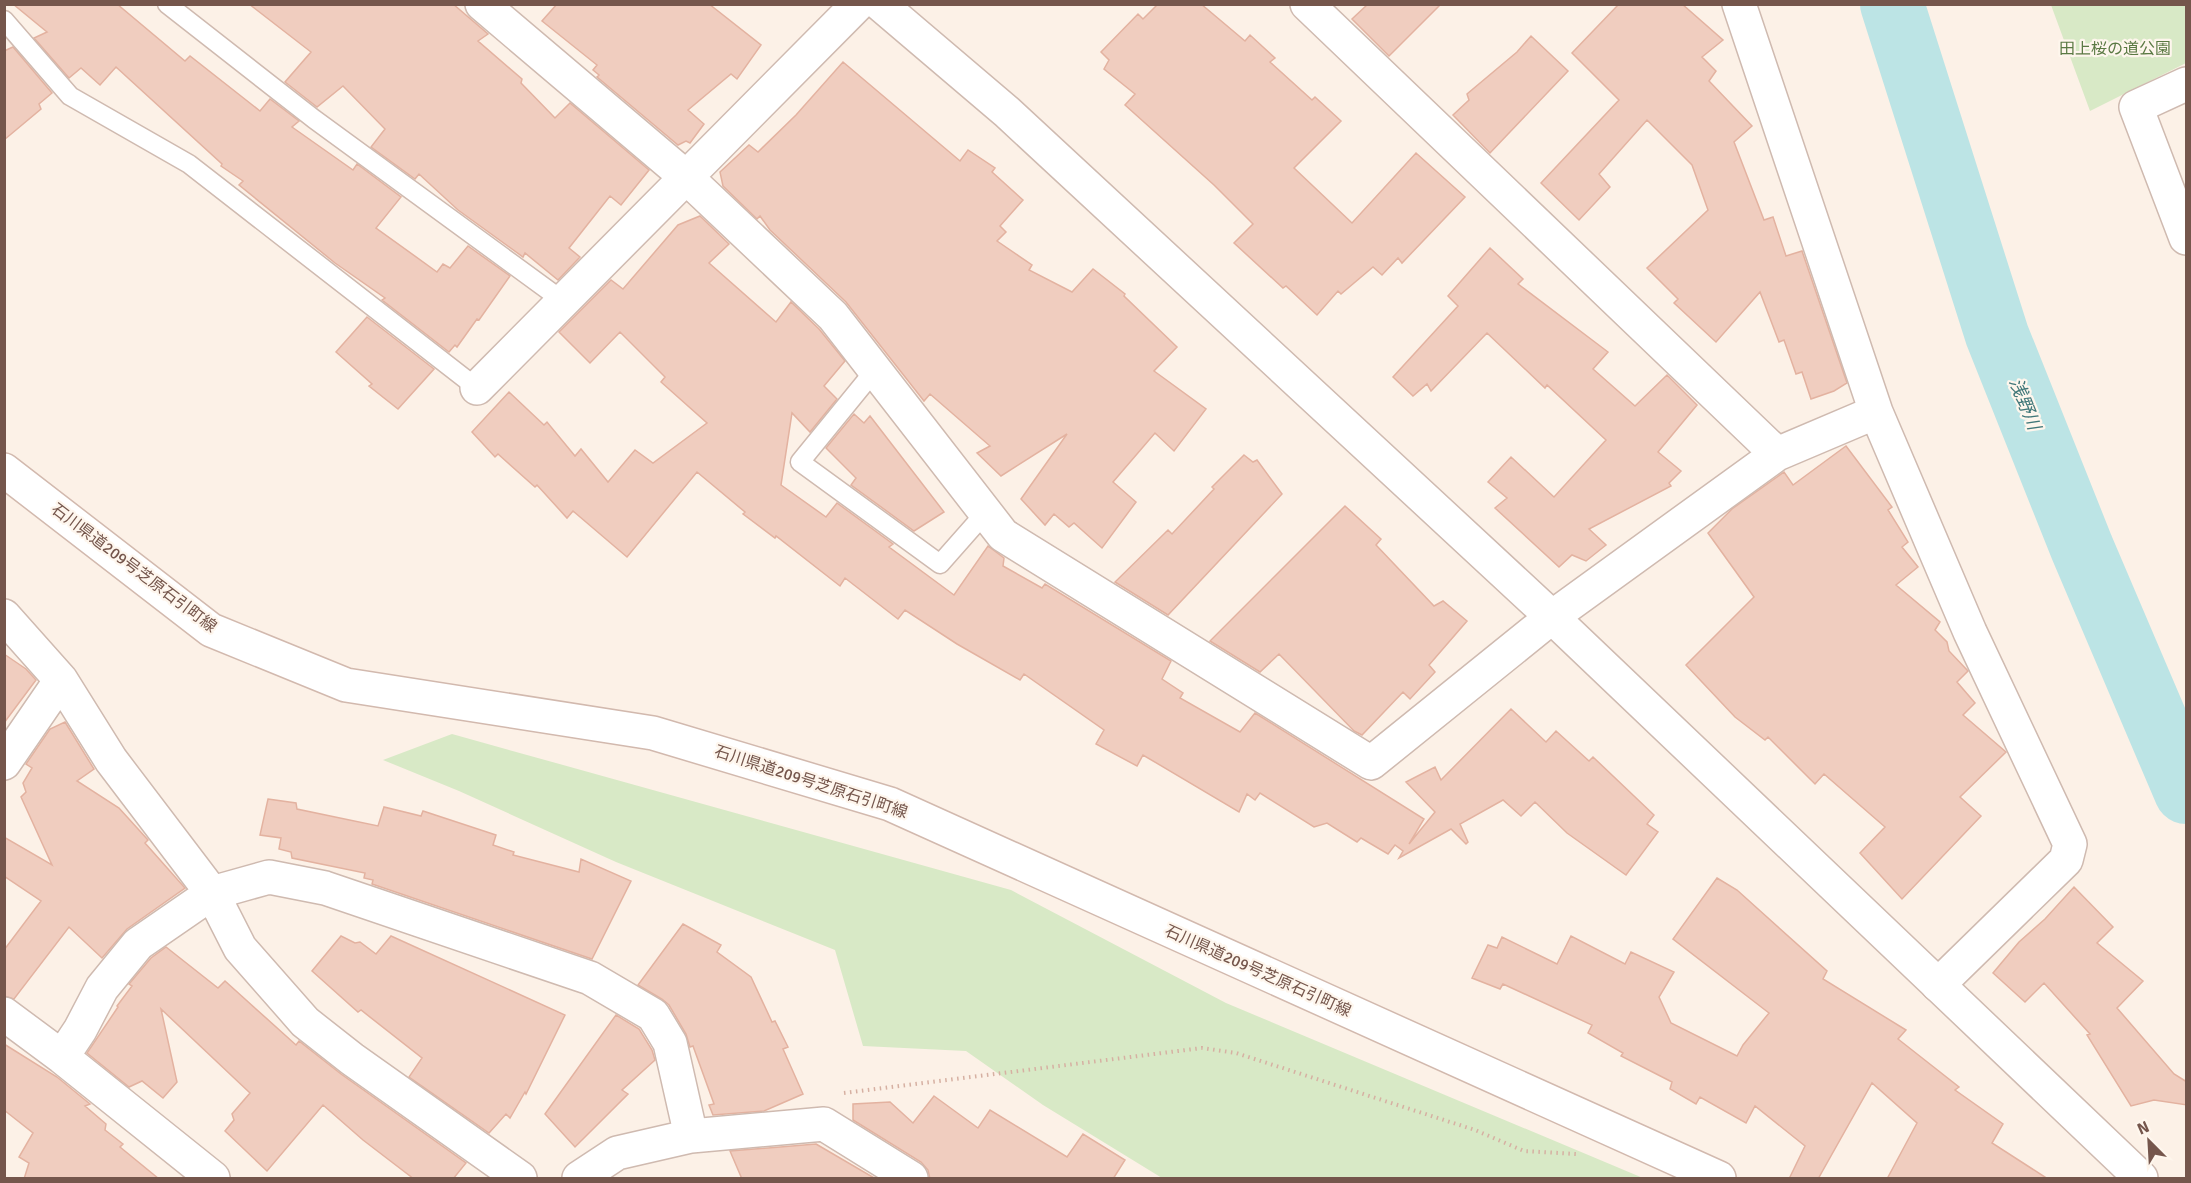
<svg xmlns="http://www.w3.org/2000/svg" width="2191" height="1183" viewBox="0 0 2191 1183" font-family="Signika,'Noto Sans JP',sans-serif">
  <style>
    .green { fill: #d8e9c6 }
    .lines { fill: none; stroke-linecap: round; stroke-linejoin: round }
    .river { stroke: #bce4e5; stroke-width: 64 }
    .building { fill: #f0cdbf; stroke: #e3b2a0; stroke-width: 1.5 }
    .service-casing { stroke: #cfbab0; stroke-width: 21 }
    .minor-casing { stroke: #cfbab0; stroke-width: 36 }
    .tertiary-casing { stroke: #cfbab0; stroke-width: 36 }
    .secondary-casing { stroke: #d2b9ae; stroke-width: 36 }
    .path { stroke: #d6b0a2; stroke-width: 4; stroke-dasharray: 1.5 4.5; stroke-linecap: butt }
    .service { stroke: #fff; stroke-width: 18 }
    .minor { stroke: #fff; stroke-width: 33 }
    .tertiary { stroke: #fff; stroke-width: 33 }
    .secondary { stroke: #fff; stroke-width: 33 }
    .labels { text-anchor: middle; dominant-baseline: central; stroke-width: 4.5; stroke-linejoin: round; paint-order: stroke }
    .park-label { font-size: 16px; fill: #5b7a44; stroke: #fef6ed }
    .street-label { font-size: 16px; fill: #75564c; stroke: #fef6ed }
    .water-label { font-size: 18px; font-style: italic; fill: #407779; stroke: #fef6ed }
  </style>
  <rect width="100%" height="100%" fill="#fcf1e7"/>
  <path class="green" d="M2051 5H2186V63L2090 111Z
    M452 734 1011 890 1226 1003 1643 1178H1162L1043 1105 966 1051 863 1046 835 950 616 862 459 791 383 760Z"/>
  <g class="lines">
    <path class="river" d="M1892 4 1997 335 2082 548 2186 792"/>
  </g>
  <path class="building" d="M13 4H117L185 61 190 56 260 111 270 99 299 121 292 127 353 170 357 164 401 197 376 228 437 272 443 264 450 268 468 246 510 276 479 320 477 319 457 347 455 345 449 352 382 300 385 298 335 263 239 185 243 181 221 166 222 164 116 67 100 85 81 68 69 78 34 38 47 32Z
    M249 4H453L488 34 478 41 522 79 521 83 555 118 570 103 649 170 621 205 610 196 569 248 580 257 558 280 525 253 523 257 458 210 419 174 415 179 371 147 385 129 343 86 317 107 285 82 311 52Z
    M557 4H709L761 45 737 79 731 74 688 110 704 124 690 143 686 141 678 145 597 77 599 75 593 70 597 65 542 21Z
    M1158 4H1201L1245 41 1250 35 1275 58 1270 62 1312 100 1315 97 1341 121 1294 168 1352 223 1416 153 1465 197 1402 263 1398 258 1382 275 1373 267 1341 294 1338 291 1317 315 1286 286 1283 288 1234 243 1253 224 1214 185 1125 105 1135 94 1104 69 1109 60 1101 52 1138 14 1143 19Z
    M1368 4H1441L1389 56 1352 19Z
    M1619 4H1682L1723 40 1702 57 1716 71 1709 81 1752 126 1734 142 1764 220 1773 217 1786 256 1802 251 1847 383 1834 391 1811 399 1802 372 1796 374 1784 340 1779 342 1760 292 1716 342 1674 303 1678 299 1647 268 1708 210 1692 165 1647 120 1599 174 1610 187 1579 220 1541 183 1619 100 1572 53Z
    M1531 36 1568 71 1490 153 1453 115 1469 100 1467 94 1517 52Z
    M13 47 52 93 39 104 41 109 4 140V51Z
    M843 62 960 161 968 150 995 168 992 172 1023 200 1000 226 1006 232 997 241 1032 265 1029 270 1072 292 1093 269 1125 294 1124 296 1177 347 1154 371 1206 409 1174 451 1155 433 1113 482 1136 502 1102 548 1074 523 1069 527 1054 514 1045 525 1021 499 1067 434 1001 476 977 453 990 446 930 394 924 401 846 302 770 230 760 216 757 219 723 186 720 172 749 145 758 152 796 115Z
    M700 216 729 244 709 263 776 322 791 302 819 329 845 361 824 386 837 399 810 432 792 413 781 485 826 517 837 503 893 544 889 547 954 595 988 546 1004 558 1003 566 1042 588 1045 584 1171 661 1162 679 1183 693 1180 698 1240 732 1255 713 1424 819 1409 844 1435 812 1406 782 1435 767 1441 780 1511 709 1546 742 1556 731 1589 761 1593 757 1654 815 1647 824 1658 832 1626 875 1567 833 1535 802 1521 816 1503 800 1460 824 1468 842 1466 844 1451 829 1399 858 1403 851 1395 845 1388 854 1361 838 1357 842 1327 823 1314 827 1260 793 1255 800 1247 794 1239 812 1143 755 1137 766 1096 744 1104 730 1024 674 1020 680 957 644 905 610 898 619 845 578 840 586 776 536 775 538 743 514 745 512 697 472 627 557 573 511 567 518 537 485 535 487 498 454 495 457 472 432 509 392 544 425 547 422 575 456 581 449 608 482 635 450 653 463 707 423 661 382 665 377 620 332 590 363 559 332 611 280 623 289 678 225Z
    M1490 248 1523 279 1518 284 1608 352 1593 369 1635 406 1667 375 1697 405 1658 452 1681 471 1669 483 1671 486 1589 529 1606 545 1586 561 1572 555 1559 567 1495 508 1507 498 1488 482 1511 457 1554 497 1606 440 1547 385 1545 388 1487 333 1431 391 1427 384 1413 396 1393 377 1458 306 1448 296Z
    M367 317 434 369 398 409 369 386 372 384 336 352Z
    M854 414 864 423 870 416 944 512 914 531 851 485 856 478 826 448Z
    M1846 446 1892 507 1888 510 1908 542 1902 547 1918 567 1896 585 1940 622 1935 630 1947 642 1949 651 1968 671 1957 682 1975 703 1963 715 2006 752 1960 797 1981 816 1902 899 1860 853 1885 827 1824 774 1815 784 1768 737 1765 740 1735 717 1686 665 1754 597 1708 533 1732 509 1784 472 1793 485Z
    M1244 455 1253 462 1257 460 1282 494 1168 615 1115 582 1168 530 1172 534 1214 489 1212 487Z
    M1345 506 1381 539 1376 545 1434 606 1443 601 1467 621 1429 665 1435 672 1410 699 1403 692 1362 735 1354 731 1279 654 1260 672 1210 641Z
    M4 654 26 669 36 680 4 723Z
    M65 722 94 769 77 781 119 808 148 840 145 843 185 888 127 929 102 958 69 927 14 999 4 996V950L41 901 4 876V837L52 865 21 797 26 792 23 783 32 768 26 764 50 729Z
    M268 799 296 803 297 809 378 826 384 807 421 816 423 811 496 835 493 845 514 852 513 855 579 872 581 859 631 881 592 959 372 884 373 880 364 878 365 873 292 858 291 852 279 849 281 838 260 835Z
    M1717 878 1737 890 1827 971 1823 979 1906 1030 1898 1039 1959 1087 1955 1090 2003 1124 1992 1143 2048 1179H1887L1917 1123 1872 1083 1818 1179H1789L1805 1146 1755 1106 1746 1123 1700 1097 1696 1104 1670 1089 1672 1082 1621 1056 1623 1053 1588 1033 1592 1025 1503 984 1500 989 1472 978 1488 945 1497 948 1502 937 1557 964 1571 936 1625 964 1631 952 1674 972 1659 997 1671 1023 1737 1056 1743 1045 1769 1013 1673 939Z
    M2074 887 2113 927 2097 943 2143 981 2117 1008 2174 1074 2187 1082V1105L2154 1100 2131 1106 2087 1035 2090 1034 2044 983 2025 1002 1993 973 2019 942 2045 919Z
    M683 924 721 945 717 952 751 977 772 1022 775 1021 788 1047 783 1049 803 1094 764 1111 713 1115 709 1105 714 1104 693 1046 690 1047 686 1034 669 1005 662 999 638 985Z
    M341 936 355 943 360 942 376 954 391 936 565 1015 526 1094 525 1092 510 1118 506 1114 489 1133 409 1077 422 1058 361 1010 358 1012 312 971Z
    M166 947 218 988 225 981 296 1045 299 1041 341 1074 466 1163 453 1179H414L363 1140 323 1105 267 1171 225 1131 234 1120 232 1114 250 1093 161 1009 177 1082 163 1098 142 1081 129 1087 87 1053 118 1007 117 1006 132 986 129 984 151 958Z
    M616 1015 639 1029 652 1050 655 1060 622 1090 628 1094 575 1147 545 1114Z
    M4 1044 57 1077 90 1104 85 1106 106 1124 105 1130 123 1144 120 1147 159 1179H24L29 1163 19 1157 33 1133 4 1110Z
    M934 1096 978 1128 990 1110 1067 1157 1083 1134 1125 1160 1113 1179H930L928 1170 921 1162 853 1120V1104L890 1102 913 1123Z
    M816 1144 876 1179H742L730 1151Z"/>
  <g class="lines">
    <g class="service-casing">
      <path id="service" d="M167 4 314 119 563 301
        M4 20 70 96 189 164 477 388
        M875 370 800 462 940 564 985 513"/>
    </g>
    <g class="minor-casing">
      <path id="minor" d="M482 4 686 177 833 316 1003 535 1371 763 1552 617 1777 454 1876 412
        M1307 4 1777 454
        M1739 4 1876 412 1970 632 2070 844 2066 860 1938 985
        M2186 84 2136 107 2186 238
        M477 388 858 4
        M4 616 61 680 111 760 212 893 240 948 305 1022 352 1059 520 1178
        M4 763 61 680
        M4 1014 62 1057 213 1178
        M62 1057 80 1030 102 988 138 944 212 893 269 877 325 888 590 978 653 1015 670 1043 691 1136
        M579 1178 617 1153 691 1136 824 1124 911 1178"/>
    </g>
    <g class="tertiary-casing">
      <path id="tertiary" d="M880 4 1007 112 1552 617 2141 1178"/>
    </g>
    <g class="secondary-casing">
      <path id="secondary" d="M4 470 211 630 346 685 653 733 890 804 1719 1178"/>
    </g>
    <path class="path" d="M844 1093 1202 1048 1236 1053 1475 1130 1524 1151 1576 1154 1577 1152"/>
    <use href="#service" class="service"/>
    <use href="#minor" class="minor"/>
    <use href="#tertiary" class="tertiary"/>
    <use href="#secondary" class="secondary"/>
  </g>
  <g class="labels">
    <g class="park-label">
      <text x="2115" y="49">田上桜の道公園</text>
    </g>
    <g class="street-label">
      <text transform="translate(134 568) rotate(37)">石川県道209号芝原石引町線</text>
      <text transform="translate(811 782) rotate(18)">石川県道209号芝原石引町線</text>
      <text transform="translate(1258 971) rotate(24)">石川県道209号芝原石引町線</text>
    </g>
    <g class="water-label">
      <text transform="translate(2025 404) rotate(68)">浅野川</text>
    </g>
  </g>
  <rect width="2191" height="1183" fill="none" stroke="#75564c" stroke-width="12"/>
  <g transform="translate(2149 1141) rotate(336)" stroke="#fef6ed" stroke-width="4.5" paint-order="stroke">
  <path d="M0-4.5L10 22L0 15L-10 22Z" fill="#75564c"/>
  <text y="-9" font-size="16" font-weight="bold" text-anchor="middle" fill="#75564c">N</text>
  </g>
</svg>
